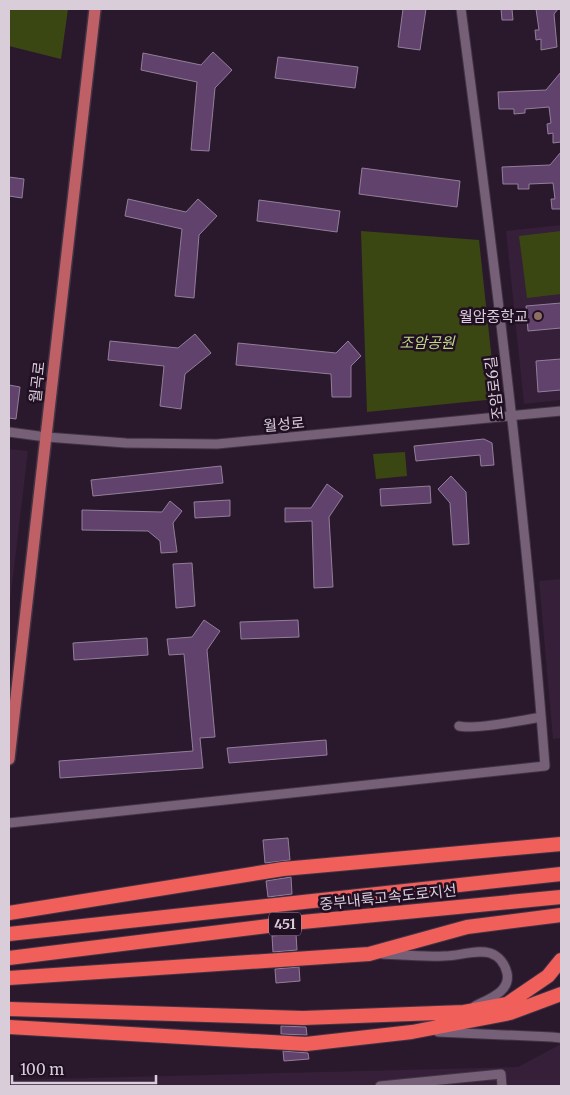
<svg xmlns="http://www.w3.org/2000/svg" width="570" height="1095" viewBox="0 0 570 1095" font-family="Merriweather,'Noto Sans KR',serif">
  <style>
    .built { fill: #361f38 }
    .green { fill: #3b4712 }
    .building { fill: #61426d; stroke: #917f99 }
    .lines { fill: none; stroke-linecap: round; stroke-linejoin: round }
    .minor-casing { stroke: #423444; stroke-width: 11 }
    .major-casing { stroke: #423444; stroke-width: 14 }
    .highway-casing { stroke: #423444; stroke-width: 16 }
    .minor { stroke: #756078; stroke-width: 9 }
    .major { stroke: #bf5f66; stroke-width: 11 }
    .highway { stroke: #f05f5a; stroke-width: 14 }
    .education-dot { fill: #8d6e63; stroke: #211023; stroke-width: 2 }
    .labels { text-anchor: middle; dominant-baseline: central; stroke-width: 5; stroke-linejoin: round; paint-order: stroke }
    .shield { fill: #211023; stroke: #a294a3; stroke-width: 1 }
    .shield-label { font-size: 14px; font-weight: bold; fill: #d9cdda }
    .poi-label { font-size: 15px; fill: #d9cdda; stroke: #211023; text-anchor: end }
    .park-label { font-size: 15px; font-style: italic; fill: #c1d886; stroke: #211023 }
    .street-label { font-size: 15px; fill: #d9cdda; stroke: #211023 }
  </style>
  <rect width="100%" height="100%" fill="#2a192c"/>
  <path class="built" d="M561 225V400L524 404 506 231Z
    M9 449 28 451 9 609Z
    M561 579V738L553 739 539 581Z
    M561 1044V1086H9V1080L518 1067Z"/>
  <path class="green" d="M9 9H68L61 59 9 46Z
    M361 231 479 240 496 399 367 412Z
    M561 231V294L527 298 519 236Z
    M405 452 407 476 376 479 373 454Z"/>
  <path class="building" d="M403 9H426L420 50 398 47Z
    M501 9H512L513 20H502Z
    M536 9H558L554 14 557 47 541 50V39L536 40 535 30H539Z
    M213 52 232 70 215 88 209 151 191 150 197 82 141 70 143 53 201 65Z
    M278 57 358 67 355 88 275 78Z
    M561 72V142L553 143V133L548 134 547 124 551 123 549 107 525 109V113L514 114V109H499L498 92 546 90Z
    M561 152V209H552L551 199H555L553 183 529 184V189H518V184H503L502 167 550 165Z
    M362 168 460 181 457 207 359 194Z
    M9 177 24 179 22 198 9 196Z
    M128 199 186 212 198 199 217 216 199 235 194 298 175 296 182 229 125 216Z
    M259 200 340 211 337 232 257 221Z
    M561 303V328L528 331 526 306Z
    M195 334 211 353 185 374 181 409 160 406 164 366 108 360 110 341 178 348Z
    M348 341 361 356 351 366V397H332L331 374 236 365 238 343 336 353Z
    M561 359V390L538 392 536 361Z
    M9 385 20 387 16 419 9 418Z
    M484 439 492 443 494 465 481 466 480 455 416 461 414 446Z
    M221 466 223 483 93 496 91 480Z
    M451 476 466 492 469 544 453 545 450 503 438 489Z
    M327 484 343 496 329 517 333 587 314 588 312 521 285 522V508H311Z
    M430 486 431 503 381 506 380 489Z
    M230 500V516L195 518 194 502Z
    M170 501 182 511 173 523 177 552 161 553 160 541 148 531 82 530V510L162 512Z
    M192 563 195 606 176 608 173 564Z
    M204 620 220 631 207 650 215 737 200 738 203 768 60 778 59 761 193 751 184 654 169 655 167 639 192 637Z
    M298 620 299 637 241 639 240 622Z
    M147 638 148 655 74 660 73 643Z
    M326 740 327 755 229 763 227 748Z
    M288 838 290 860 265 863 263 840Z
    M291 877 292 894 268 897 266 881Z
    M296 934 297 950 273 952 272 936Z
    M299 967 300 981 276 983 275 969Z
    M281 1026 306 1027 307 1035 281 1034Z
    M283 1051 308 1053 309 1059 284 1061Z"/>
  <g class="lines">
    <g class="minor-casing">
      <path id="minor" d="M9 432 46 437 126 443 217 444 561 411
        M459 726C472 730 525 720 541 717
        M9 823 545 766C526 513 494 260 461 9
        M382 954C402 955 423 957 444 956 460 956 475 949 490 953 499 956 505 964 507 973 511 992 488 999 475 1006
        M438 1032 552 1037 561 1038
        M380 1086 501 1074 502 1086"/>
    </g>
    <g class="major-casing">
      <path id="major" d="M9 759 95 9"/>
    </g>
    <g class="highway-casing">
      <path id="highway" d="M9 913 283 869 561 844
        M9 934 561 874
        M9 958 292 923 561 897
        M9 978 369 954 467 927 561 915
        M9 1009 303 1018 464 1012 507 1004 548 976 561 960
        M9 1027 306 1044 412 1032 510 1013 561 994"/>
    </g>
    <use href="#minor" class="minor"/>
    <use href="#major" class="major"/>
    <use href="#highway" class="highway"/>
  </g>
  <circle class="education-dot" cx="538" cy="316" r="5"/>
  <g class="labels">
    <rect class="shield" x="269" y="912.5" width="32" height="23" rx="4"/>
    <g class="shield-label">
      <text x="285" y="924">451</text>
    </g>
    <g class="poi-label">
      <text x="528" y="316">월암중학교</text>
    </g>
    <g class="park-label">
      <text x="427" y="342">조암공원</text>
    </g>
    <g class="street-label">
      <text transform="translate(37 382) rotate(-84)">월곡로</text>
      <text transform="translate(494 388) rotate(-97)">조암로6길</text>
      <text transform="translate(284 424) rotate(-5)">월성로</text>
      <text transform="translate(388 897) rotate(-6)">중부내륙고속도로지선</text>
    </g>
  </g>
  <rect width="570" height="1095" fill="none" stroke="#d9cdda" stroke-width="20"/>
  <path d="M12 1075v8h144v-8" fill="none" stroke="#d9cdda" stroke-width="2.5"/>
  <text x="20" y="1075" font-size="15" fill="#d9cdda" stroke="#211023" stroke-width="4" paint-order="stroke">100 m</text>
</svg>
